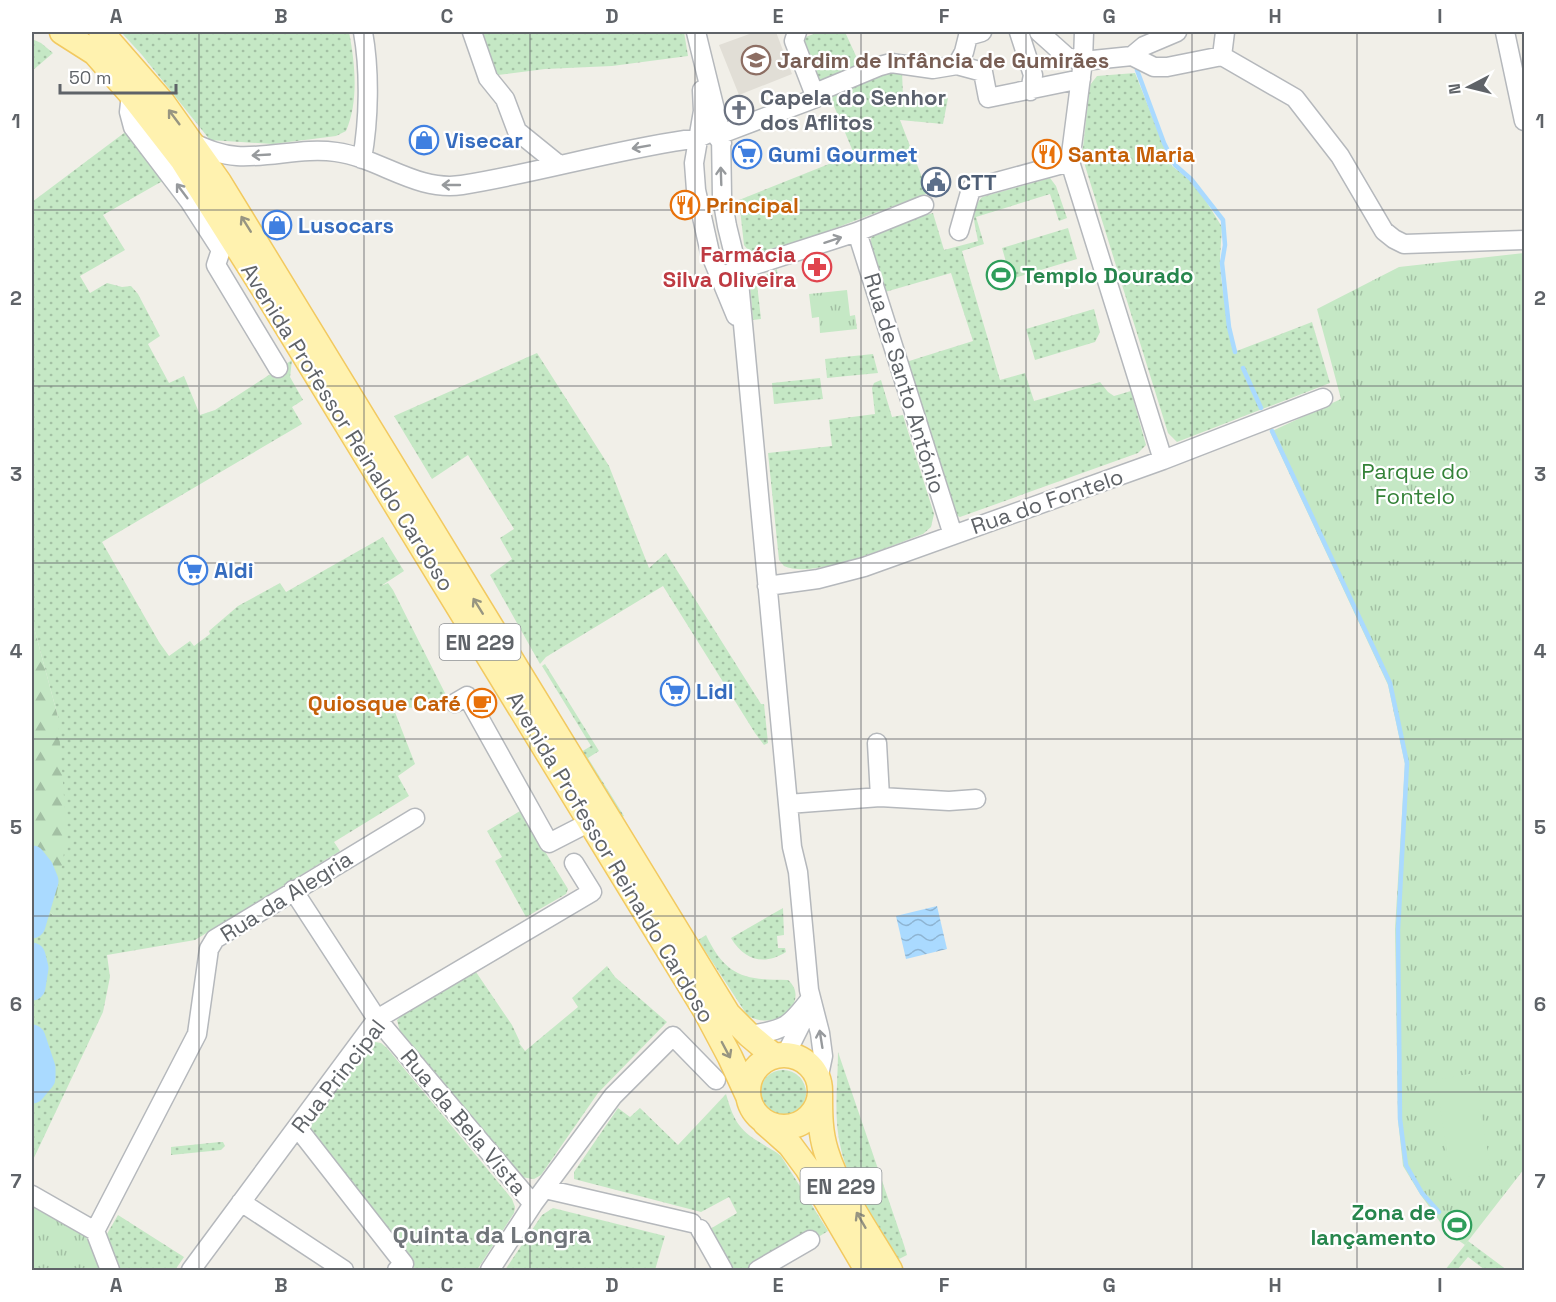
<svg xmlns="http://www.w3.org/2000/svg" width="1556" height="1302" viewBox="0 0 1556 1302" font-family="'Space Grotesk',sans-serif">
  <style>
    .education { fill: #e1ded6 }
    .grass { fill: url(#grass-dots) }
    .forest { fill: url(#forest-firs) }
    .park { fill: url(#park-tufts) }
    .pitch { fill: #c5e8c5 }
    .water { fill: url(#water-waves) }
    .lines { fill: none; stroke-linecap: round; stroke-linejoin: round }
    .stream { stroke: #aadaff; stroke-width: 4.5 }
    .river { stroke: #aadaff; stroke-width: 27 }
    .minor-casing { stroke: #b5b8bc; stroke-width: 21 }
    .major-casing { stroke: #f2c960; stroke-width: 27 }
    .minor { stroke: #fff; stroke-width: 18 }
    .major { stroke: #fff2af; stroke-width: 24 }
    .oneway { stroke: #979581 }
    .oneway2 { stroke: #979a9d }
    .grid { fill: none; stroke: #5f6368; stroke-width: 1.5; stroke-opacity: 0.55 }
    .labels { text-anchor: middle; dominant-baseline: central; stroke-width: 4.5; stroke-linejoin: round; paint-order: stroke }
    .shield { fill: #fff; stroke: #8f9295; stroke-width: 1.5 }
    .shield-label { font-size: 21px; font-weight: bold; fill: #5f6368 }
    .education-label { font-size: 22px; font-weight: bold; fill: #785e54; stroke: #fff; text-anchor: start }
    .worship-label { font-size: 22px; font-weight: bold; fill: #5b616d; stroke: #fff; text-anchor: start }
    .shop-label { font-size: 22px; font-weight: bold; fill: #366cbe; stroke: #fff; text-anchor: start }
    .food-label { font-size: 22px; font-weight: bold; fill: #c56008; stroke: #fff; text-anchor: start }
    .service-label { font-size: 22px; font-weight: bold; fill: #4e5e75; stroke: #fff; text-anchor: start }
    .health-label { font-size: 22px; font-weight: bold; fill: #be3a42; stroke: #fff; text-anchor: end }
    .leisure-label { font-size: 22px; font-weight: bold; fill: #27864d; stroke: #fff; text-anchor: start }
    .street-label { font-size: 22px; fill: #5f6368; stroke: #fff }
    .park-label { font-size: 22px; fill: #348238; stroke: #fff }
    .neighbourhood-label { font-size: 24px; font-weight: bold; fill: #70757a; stroke: #fff }
    .neatline { fill: none; stroke: #5f6368; stroke-width: 2 }
    .grid-label { font-size: 20px; text-anchor: middle; font-weight: bold; fill: #5f6368 }
  </style>
  <defs>
    <pattern id="grass-dots" width="8" height="8" patternUnits="userSpaceOnUse" patternTransform="scale(1.5)"><rect width="8" height="8" fill="#c5e8c5"/><path d="M2 2h.1M6 6h.1" fill="none" stroke="#a3c0a4" stroke-width="1.8" stroke-linecap="round"/></pattern>
    <pattern id="forest-firs" width="22" height="20" patternUnits="userSpaceOnUse" patternTransform="scale(1.5)"><rect width="22" height="20" fill="#c5e8c5"/><path d="M5 1l3.5 6h-7zM16 11l3.5 6h-7z" fill="#a3c0a4"/></pattern>
    <pattern id="park-tufts" width="24" height="20" patternUnits="userSpaceOnUse" patternTransform="scale(1.5)"><rect width="24" height="20" fill="#c5e8c5"/><path d="M3 7l-1-3M5 7V3M7 7l1-3M15 17l-1-3M17 17v-4M19 17l1-3" fill="none" stroke="#a3c0a4"/></pattern>
    <pattern id="water-waves" width="16" height="10" patternUnits="userSpaceOnUse" patternTransform="scale(1.5)"><rect width="16" height="10" fill="#aadaff"/><path d="M0 5q4-4 8 0t8 0" fill="none" stroke="#8eb4d2"/></pattern>
  </defs>
  <rect width="100%" height="100%" fill="#f1efe8"/>
  <path class="education" d="M755 32H776L792 74 739 95 719 45Z"/>
  <path class="grass" d="M121 32H349C355 63 359 101 346 131L336 136 273 144 210 140 142 55Z
    M476 32H684L688 56 612 66 545 69 498 75 492 71Z
    M819 32H845L861 67 819 85 802 42 803 38Z
    M32 39 41 43 53 53 32 71Z
    M902 71 903 98H948L943 124 900 120 928 193 762 256 751 254 744 245 739 200 854 154 829 94 877 74Z
    M1135 73 1172 166 1189 179 1201 193 1222 227 1220 258 1221 277 1229 332 1234 352 1312 322 1330 383 1177 442 1168 433 1082 156 1090 85 1097 76Z
    M128 130 166 179 103 215 125 250 80 276 90 293 107 283 122 287 131 286 138 294 160 336 148 344 169 383 184 376 200 415 215 410 292 360 290 377 303 400 292 407 302 424 102 542 159 642 169 656 190 641 194 646 210 634 209 631 238 606 280 583 286 592 383 537 404 571 381 586 388 583 393 590 453 709 393 707 415 764 398 776 409 796 334 842 340 851 195 940 107 955 110 977 103 1012 32 1162V897L53 915 58 717 32 620V202Z
    M1050 178 1056 186 1067 218 1059 221 1050 194 976 217 984 244 962 251 1000 380 1025 373 1034 401 1100 382 1108 392 1114 396 1131 391 1146 445 1138 453 960 517 955 515 906 362 973 341 951 273 885 292 871 247V238C885 222 913 219 933 213L944 250 978 241C975 224 969 211 982 197Z
    M1068 228 1077 259 1011 279 1002 248Z
    M777 269 778 282 757 284 761 319 753 320 750 286 756 280Z
    M1094 309 1100 332 1095 342 1035 360 1026 329Z
    M537 353 609 466 649 568 666 553 761 704H764L768 743 764 745 755 733 663 586 546 657 540 664 490 575 512 559 500 538 514 529 468 455 432 479 394 416Z
    M873 354 878 373 827 378 825 359Z
    M820 378 823 399 774 404 772 383Z
    M881 380 892 417 903 415 905 422 934 514 931 527 923 534C892 545 814 580 784 566L779 560 768 453 832 446 829 420 875 414 872 388 874 383Z
    M545 664 599 751 588 758 624 816 622 817 581 752 591 746 542 666Z
    M520 811 568 889 566 894 526 917 495 861 502 857 487 831Z
    M783 908 784 935 777 936 778 948H785L786 952C764 966 744 960 731 938Z
    M706 935C726 977 745 980 788 980 811 1000 777 1034 747 1015L698 940Z
    M607 966 615 977 667 1022 598 1093 541 1175 534 1179 521 1177 400 1032 397 1020 401 1016 476 972 512 1025 520 1042 519 1043 525 1051 578 1007 572 998Z
    M375 1042 381 1043 387 1048 512 1199 515 1207 514 1213 477 1270H416L306 1128 370 1044Z
    M838 1052 904 1245 907 1255 897 1260C877 1224 850 1189 841 1149 833 1117 838 1085 838 1052Z
    M760 1093a23 23 0 1 1 46 0a23 23 0 1 1-46 0Z
    M726 1094C733 1118 738 1130 761 1143 768 1148 774 1150 781 1156L828 1231 815 1239 810 1231 745 1270H726L705 1232 737 1213 729 1197 701 1212 574 1179V1172L618 1108 630 1117 640 1108 678 1145Z
    M220 1142H223L225 1146 221 1150 171 1155V1147Z
    M553 1208 665 1236 655 1270H505L542 1215Z
    M118 1215 184 1257 175 1270H115L104 1239Z
    M1468 1241 1507 1270H1485L1468 1257 1457 1270H1445Z"/>
  <path class="forest" d="M32 620 58 717 67 836 53 915 32 897Z"/>
  <path class="park" d="M1524 253V1169L1465 1245 1448 1233 1420 1194 1403 1166 1398 1120 1395 929 1405 764 1388 685 1270 432 1341 399 1317 309 1399 267Z
    M847 290 850 316 855 315 857 329 820 333 819 317 812 318 809 294Z
    M32 1200 80 1229 90 1243 101 1270H32Z"/>
  <path class="pitch" d="M1475 1073 1491 1173 1451 1179 1436 1080Z"/>
  <path class="water" d="M937 906 947 949 906 959 896 916Z"/>
  <g class="lines">
    <path class="stream" d="M1137 70 1164 143 1175 165 1191 179 1223 220 1225 245 1222 263 1229 327 1235 352
      M1243 368 1261 408
      M1272 431 1390 683 1407 763 1398 930 1400 1119 1406 1165 1422 1193 1439 1212"/>
    <path class="river" d="M32 859 40 869 45 881 32 925
      M32 956 35 968 32 987
      M32 1038 42 1068V1078L32 1090"/>
    <g class="minor-casing">
      <path id="minor" d="M472 32 488 78 505 99 517 131 559 165
        M696 32 721 134 722 197 727 226 738 271 792 847 798 872 809 990 820 1033 823 1056 818 1080
        M1019 32 1033 75 1030 91
        M1039 32 1067 57 1083 61 1132 56 1154 67H1167L1222 56 1295 98 1340 156 1384 231 1394 239 1404 244 1524 240
        M1084 32 1083 61 1070 162 1163 460
        M1505 32 1524 121
        M1132 56 1144 46 1177 32
        M1222 56 1225 32
        M957 65 983 72 988 98 1081 79
        M702 90 703 111 694 163 696 190 710 253 736 316
        M815 93 880 66 891 63 933 69 957 65 964 52 968 36 982 32
        M131 94 129 112 133 127 190 202 221 250 216 265 278 368
        M721 134 816 98 794 41 797 32
        M193 143C207 149 221 155 237 156 270 158 304 147 336 152 380 158 416 192 462 185 537 173 610 151 685 140 689 140 694 140 698 138 705 136 706 132 715 134L722 143
        M362 159C369 120 370 71 363 32
        M959 231 971 189 1070 162
        M857 232 953 535
        M727 274 857 232 924 205
        M767 586 818 579 864 567 1163 460 1323 398
        M455 703 467 696 549 843 590 822
        M877 743 880 797 949 801 976 799
        M788 804 880 797
        M293 890 377 1019 533 1204
        M749 1035C785 1030 789 1027 811 998
        M786 1054 806 1014
        M297 1127 404 1264 397 1270
        M545 1189 692 1223
        M32 1195 95 1231 110 1270
        M241 1202 344 1270
        M700 1229 723 1270
        M95 1231 197 1034 209 949 215 939 415 818
        M191 1270 377 1019 592 892 574 863
        M490 1270 533 1204 613 1096 673 1036 716 1080
        M758 1270 810 1240"/>
    </g>
    <g class="major-casing">
      <path id="major" d="M62 32 95 53 131 94 183 161 270 299 705 1010 730 1057 748 1096
        M101 32 163 103 219 182 728 1014 749 1035 774 1056
        M748 1091a36 36 0 1 1 72 0a36 36 0 1 1-72 0Z
        M820 1095C820 1114 820 1132 826 1151 839 1193 868 1232 890 1270
        M765 1123 790 1145 807 1168 867 1270"/>
    </g>
    <use href="#minor" class="minor"/>
    <use href="#major" class="major"/>
  </g>
  <defs><path id="oneway-shaft" d="M-6 0H5M1.5-3L5.5 0L1.5 3" fill="none" stroke-width="1.6" stroke-linecap="round" stroke-linejoin="round" transform="scale(1.5)"/></defs>
  <g class="oneway">
    <use href="#oneway-shaft" transform="translate(174 117) rotate(-127)"/>
    <use href="#oneway-shaft" transform="translate(246 224) rotate(-122)"/>
    <use href="#oneway-shaft" transform="translate(478 606) rotate(-122)"/>
    <use href="#oneway-shaft" transform="translate(726 1050) rotate(62)"/>
    <use href="#oneway-shaft" transform="translate(861 1220) rotate(-120)"/>
  </g>
  <g class="oneway2">
    <use href="#oneway-shaft" transform="translate(641 147) rotate(170)"/>
    <use href="#oneway-shaft" transform="translate(261 155) rotate(177)"/>
    <use href="#oneway-shaft" transform="translate(721 176) rotate(-92)"/>
    <use href="#oneway-shaft" transform="translate(451 185) rotate(-180)"/>
    <use href="#oneway-shaft" transform="translate(182 191) rotate(-127)"/>
    <use href="#oneway-shaft" transform="translate(833 240) rotate(-18)"/>
    <use href="#oneway-shaft" transform="translate(821 1039) rotate(-99)"/>
  </g>
  <path class="grid" d="M199 32V1270M364 32V1270M530 32V1270M695 32V1270M861 32V1270M1026 32V1270M1192 32V1270M1357 32V1270M32 210H1524M32 386H1524M32 563H1524M32 739H1524M32 916H1524M32 1092H1524"/>
  <defs>
    <g id="school-ring" transform="scale(1.5)"><circle r="9.5" fill="#fff" stroke="#8d6e63" stroke-width="1.5"/><path d="M0-5L7-2L0 1L-7-2ZM-4 1L0 2.5L4 1V4Q0 6-4 4Z" fill="#8d6e63"/></g>
    <g id="church-ring" transform="scale(1.5)"><circle r="9.5" fill="#fff" stroke="#6b7280" stroke-width="1.5"/><path d="M-1.2-6h2.4v3.5h3.3v2.4h-3.3V6h-2.4V-.1h-3.3v-2.4h3.3Z" fill="#6b7280"/></g>
    <g id="shop-ring" transform="scale(1.5)"><circle r="9.5" fill="#fff" stroke="#3f7fe0" stroke-width="1.5"/><path d="M-5-2.5h2.3a2.7 3.5 0 0 1 5.4 0H5L5.5 6h-11ZM-1.5-2.5h3a1.5 2.3 0 0 0-3 0Z" fill="#3f7fe0"/></g>
    <g id="supermarket-ring" transform="scale(1.5)"><circle r="9.5" fill="#fff" stroke="#3f7fe0" stroke-width="1.5"/><path d="M-6-5.5h2.5l.6 2H6L4.5 2H-2.5L-4.4-4H-6ZM-1.5 3.2a1.3 1.3 0 1 0 .1 0ZM3 3.2a1.3 1.3 0 1 0 .1 0Z" fill="#3f7fe0"/></g>
    <g id="restaurant-ring" transform="scale(1.5)"><circle r="9.5" fill="#fff" stroke="#e8710a" stroke-width="1.5"/><path d="M-5-6h1v4h1v-4h1v4h1v-4h1v5L-1.5 .5V6h-2V.5L-5-1ZM5-6V6H3V1.5H1.5Q1.5-4 5-6Z" fill="#e8710a"/></g>
    <g id="civic-ring" transform="scale(1.5)"><circle r="9.5" fill="#fff" stroke="#5c6f8a" stroke-width="1.5"/><path d="M-.6-6.5H3V-4.5H.6V-3L4-1V1h2V6H-6V1h2V-1L-.6-3ZM-1.2 2.5V6h2.4V2.5Z" fill="#5c6f8a"/></g>
    <g id="pharmacy-ring" transform="scale(1.5)"><circle r="9.5" fill="#fff" stroke="#e0444e" stroke-width="1.5"/><path d="M-2-6h4v4h4v4h-4v4h-4v-4h-4v-4h4Z" fill="#e0444e"/></g>
    <g id="stadium-ring" transform="scale(1.5)"><circle r="9.5" fill="#fff" stroke="#2e9e5b" stroke-width="1.5"/><path d="M0-5a6.5 5 0 1 0 0 10a6.5 5 0 1 0 0-10ZM-3.5-1.8h7v3.6h-7Z" fill="#2e9e5b"/></g>
    <g id="cafe-ring" transform="scale(1.5)"><circle r="9.5" fill="#fff" stroke="#e8710a" stroke-width="1.5"/><path d="M-5.5-4.5H6V0H3Q3 3.5 0 3.5H-2.5Q-5.5 3.5-5.5 0ZM3-3.2v2h1.7v-2ZM-6 4.5H4V6H-6Z" fill="#e8710a"/></g>
  </defs>
  <g fill-rule="evenodd">
    <use href="#school-ring" x="756" y="60"/>
    <use href="#church-ring" x="739" y="110"/>
    <use href="#shop-ring" x="424" y="140"/>
    <use href="#supermarket-ring" x="747" y="154"/>
    <use href="#restaurant-ring" x="1047" y="154"/>
    <use href="#civic-ring" x="936" y="182"/>
    <use href="#restaurant-ring" x="685" y="205"/>
    <use href="#shop-ring" x="277" y="225"/>
    <use href="#pharmacy-ring" x="817" y="267"/>
    <use href="#stadium-ring" x="1001" y="275"/>
    <use href="#supermarket-ring" x="193" y="570"/>
    <use href="#supermarket-ring" x="675" y="691"/>
    <use href="#cafe-ring" x="482" y="703"/>
    <use href="#stadium-ring" x="1457" y="1225"/>
  </g>
  <g class="labels">
    <g class="shield">
      <rect x="439.5" y="624" width="81" height="36" rx="4.5"/>
      <rect x="800.5" y="1168" width="81" height="36" rx="4.5"/>
    </g>
    <g class="shield-label">
      <text x="480" y="642">EN 229</text>
      <text x="841" y="1186">EN 229</text>
    </g>
    <g class="education-label">
      <text x="777" y="60">Jardim de Infância de Gumirães</text>
    </g>
    <g class="worship-label">
      <text x="760" y="97">Capela do Senhor<tspan x="760" dy="25">dos Aflitos</tspan></text>
    </g>
    <g class="shop-label">
      <text x="445" y="140">Visecar</text>
      <text x="768" y="154">Gumi Gourmet</text>
      <text x="298" y="225">Lusocars</text>
      <text x="214" y="570">Aldi</text>
      <text x="696" y="691">Lidl</text>
    </g>
    <g class="food-label">
      <text x="1068" y="154">Santa Maria</text>
      <text x="706" y="205">Principal</text>
      <text x="461" y="703" text-anchor="end">Quiosque Café</text>
    </g>
    <g class="service-label">
      <text x="957" y="182">CTT</text>
    </g>
    <g class="health-label">
      <text x="796" y="254">Farmácia<tspan x="796" dy="25">Silva Oliveira</tspan></text>
    </g>
    <g class="leisure-label">
      <text x="1022" y="275">Templo Dourado</text>
      <text x="1436" y="1212" text-anchor="end">Zona de<tspan x="1436" dy="25">lançamento</tspan></text>
    </g>
    <g class="street-label">
      <text transform="translate(905 383) rotate(73)">Rua de Santo António</text>
      <text transform="translate(348 427) rotate(58)">Avenida Professor Reinaldo Cardoso</text>
      <text transform="translate(1047 501) rotate(-19)">Rua do Fontelo</text>
      <text transform="translate(611 857) rotate(59)">Avenida Professor Reinaldo Cardoso</text>
      <text transform="translate(286 896) rotate(-32)">Rua da Alegria</text>
      <text transform="translate(338 1076) rotate(-52)">Rua Principal</text>
      <text transform="translate(464 1122) rotate(50)">Rua da Bela Vista</text>
    </g>
    <g class="park-label">
      <text x="1415" y="471">Parque do<tspan x="1415" dy="25">Fontelo</tspan></text>
    </g>
    <g class="neighbourhood-label">
      <text x="492" y="1234">Quinta da Longra</text>
    </g>
  </g>
  <rect width="1556" height="1302" fill="none" stroke="#ffffff" stroke-width="66"/>
  <g transform="translate(1469 87) rotate(263)" stroke="#ffffff" stroke-width="4.5" paint-order="stroke">
  <path d="M0-4.5L10 22L0 15L-10 22Z" fill="#5f6368"/>
  <text y="-9" font-size="16" font-weight="bold" text-anchor="middle" fill="#5f6368">N</text>
  </g>
  <path d="M60 84v9h116v-9" fill="none" stroke="#5f6368" stroke-width="3"/>
  <text x="69" y="84" font-size="18" fill="#5f6368" stroke="#ffffff" stroke-width="4.5" paint-order="stroke">50 m</text>
  <rect x="33" y="33" width="1490" height="1236" class="neatline"/>
  <g class="grid-label">
    <text x="116" y="23">A</text>
    <text x="281" y="23">B</text>
    <text x="447" y="23">C</text>
    <text x="612" y="23">D</text>
    <text x="778" y="23">E</text>
    <text x="944" y="23">F</text>
    <text x="1109" y="23">G</text>
    <text x="1275" y="23">H</text>
    <text x="1440" y="23">I</text>
    <text x="16" y="128">1</text>
    <text x="1540" y="128">1</text>
    <text x="16" y="305">2</text>
    <text x="1540" y="305">2</text>
    <text x="16" y="481">3</text>
    <text x="1540" y="481">3</text>
    <text x="16" y="658">4</text>
    <text x="1540" y="658">4</text>
    <text x="16" y="834">5</text>
    <text x="1540" y="834">5</text>
    <text x="16" y="1011">6</text>
    <text x="1540" y="1011">6</text>
    <text x="16" y="1188">7</text>
    <text x="1540" y="1188">7</text>
    <text x="116" y="1292">A</text>
    <text x="281" y="1292">B</text>
    <text x="447" y="1292">C</text>
    <text x="612" y="1292">D</text>
    <text x="778" y="1292">E</text>
    <text x="944" y="1292">F</text>
    <text x="1109" y="1292">G</text>
    <text x="1275" y="1292">H</text>
    <text x="1440" y="1292">I</text>
  </g>
</svg>
